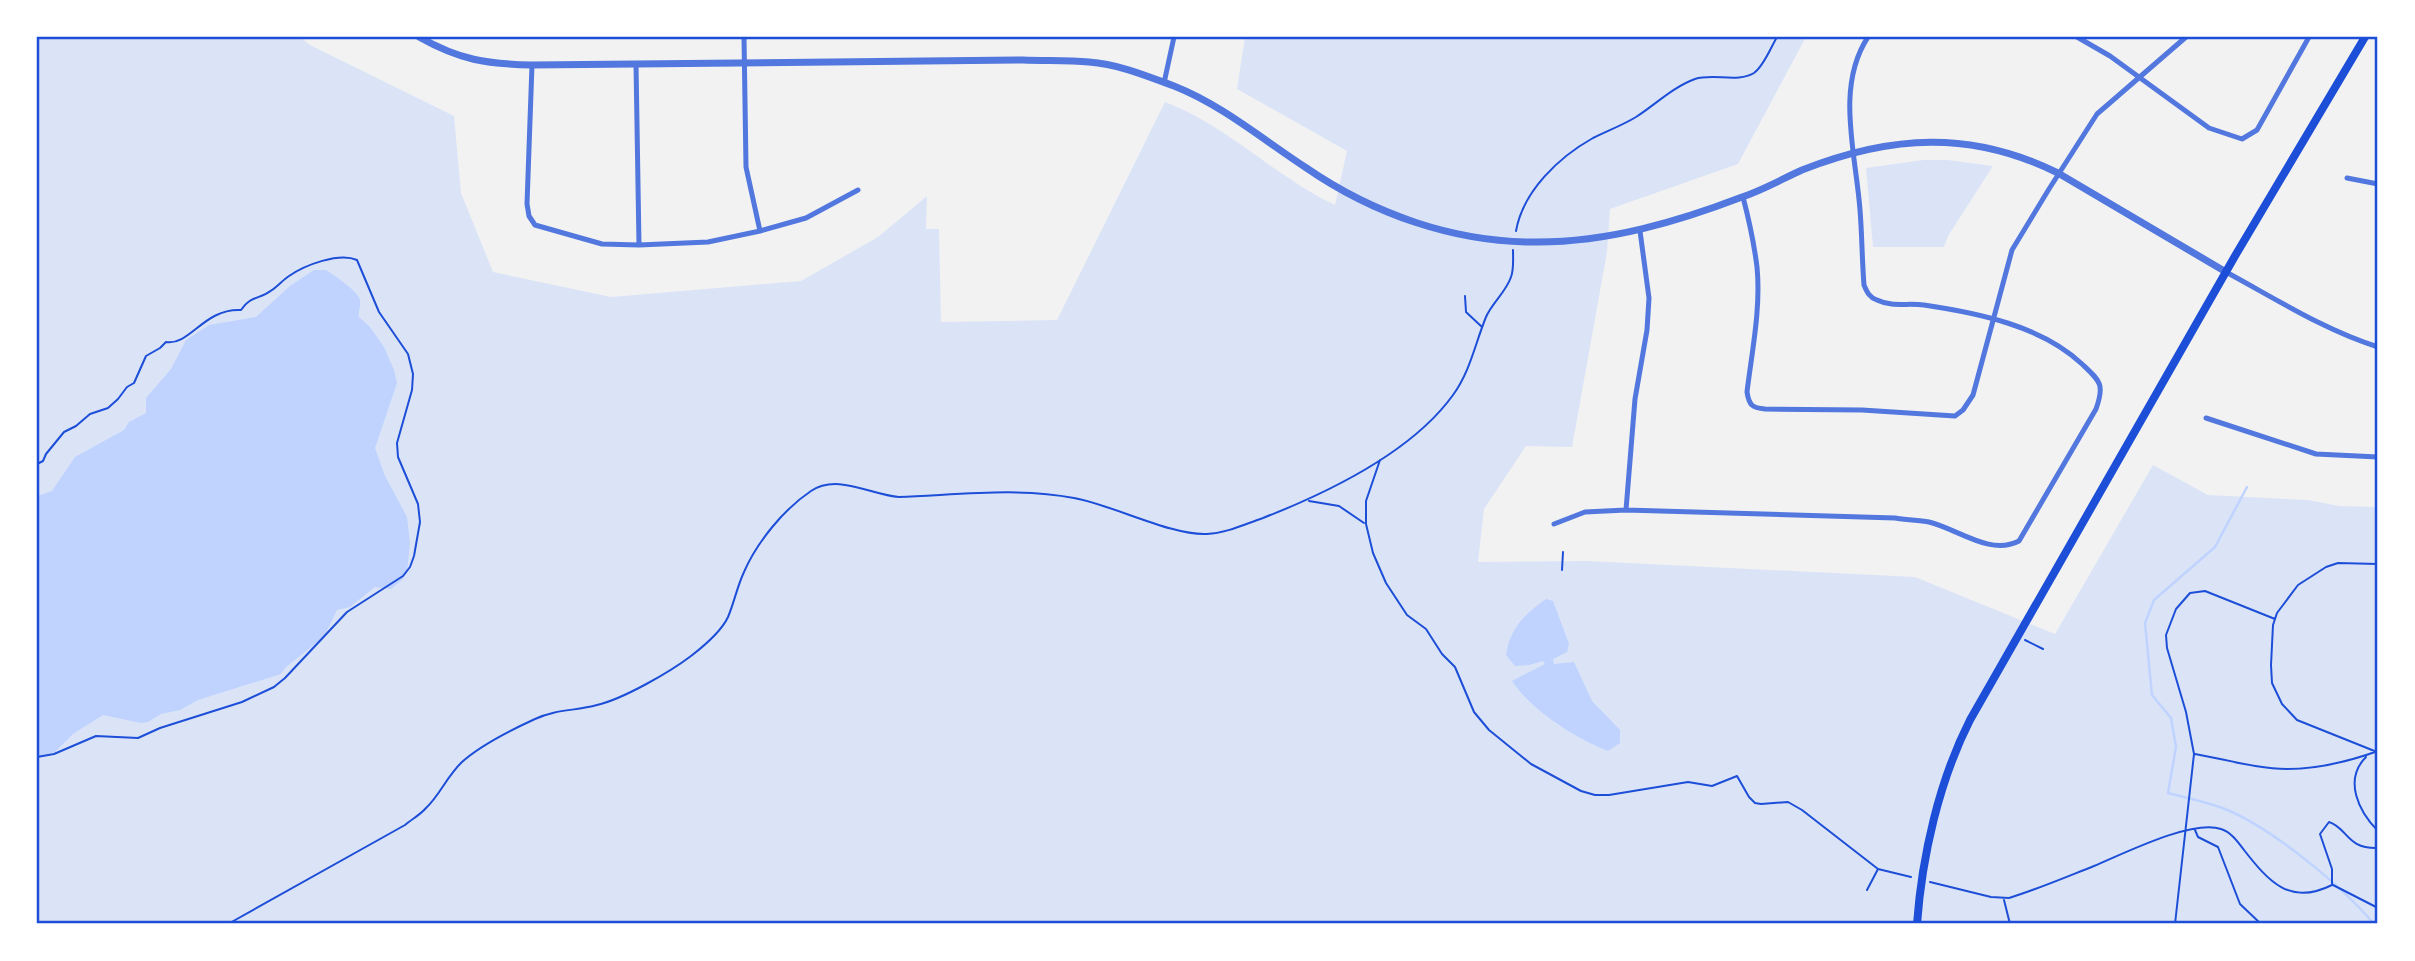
<svg xmlns="http://www.w3.org/2000/svg" width="2415" height="961" viewBox="0 0 2415 961" font-family="'IBM Plex Sans',sans-serif">
  <style>
    .green { fill: #dbe4f7 }
    .water { fill: #bfd3fe }
    .lines { fill: none; stroke-linecap: round; stroke-linejoin: round }
    .stream { stroke: #bfd3fe; stroke-width: 2.5 }
    .path { stroke: #1d4ed8; stroke-width: 2 }
    .minor { stroke: #5277de; stroke-width: 5 }
    .tertiary { stroke: #5277de; stroke-width: 7 }
    .secondary { stroke: #1d4ed8; stroke-width: 8 }
    .neatline { fill: none; stroke: #1d4ed8; stroke-width: 2.5 }
  </style>
  <rect width="100%" height="100%" fill="#f2f2f2"/>
  <path class="green" d="M37 37H300L310 45 454 116 461 193 493 272 611 297 801 281 878 237 927 196 926 229H939L941 322 1057 320 1165 102C1228 126 1274 176 1335 205L1347 151 1237 89 1245 37H1806L1738 164 1610 209 1607 252 1572 447 1526 446 1484 509 1478 562 1588 561 1915 577 2055 634 2153 465 2208 495 2308 500 2339 506 2378 507V924H37Z
    M1923 160H1948L1993 166 1948 236 1944 247H1873L1866 168Z"/>
  <path class="water" d="M314 270H326C334 275 359 292 360 300 361 306 358 312 359 317L370 327 384 347 394 370 397 383 375 448 385 476 407 517 410 543 407 573 403 579 391 589 375 587 350 607 337 610 324 637 286 667 281 674 198 700 180 710 161 714 148 722 141 723 103 715 73 734 55 752 37 757V496L52 491 75 457 124 430 129 422 146 413V398L171 369 186 340 209 325 256 317 290 286Z
    M1546 599 1553 601 1569 644 1567 652 1553 659 1554 664 1574 662 1592 701 1620 730V743L1608 751C1575 738 1531 710 1512 681L1545 664 1543 661 1529 665 1515 666 1506 655C1510 628 1525 614 1546 599Z"/>
  <g class="lines">
    <path class="stream" d="M2247 487 2215 547 2154 600 2145 623 2152 695 2171 718 2176 747 2168 793C2187 798 2208 802 2225 809 2272 828 2342 886 2374 924"/>
    <path class="path" d="M1516 231C1523 191 1559 157 1593 138 1607 131 1623 125 1636 117 1656 104 1673 87 1695 79 1713 73 1738 83 1754 73 1764 66 1771 47 1777 37
      M1465 296 1466 312 1482 327
      M1380 460 1366 501V524L1373 553 1386 583 1407 615 1426 629 1442 654 1455 667 1474 712 1489 730 1531 764 1581 791 1595 795H1609L1688 782 1712 786 1737 776 1749 797 1755 803 1761 804 1788 802 1802 810 1878 869 1911 877
      M37 464 43 461 46 454 64 432 76 426 90 414 108 408 118 399 127 387 134 383 146 356 160 348 166 342C190 346 204 308 241 310 251 295 259 300 272 290 278 286 283 280 289 276 305 265 339 252 357 260L379 312 408 354 413 374 412 390 397 443 398 457 418 504 420 522 414 556 410 567 403 576 347 612 285 678 274 687 242 702 160 728 138 738 96 736 54 754 37 757
      M1309 501 1339 506 1364 523
      M1562 570 1563 552
      M2025 640 2043 649
      M2377 752 2297 720 2282 704 2272 683 2271 665 2273 625 2277 613 2298 585 2326 567 2338 563 2378 564
      M2195 754C2224 759 2258 769 2287 769 2317 769 2350 761 2378 751
      M2366 757C2343 780 2359 812 2378 831
      M2195 830 2198 837 2218 847 2240 904 2261 924
      M1930 882 1991 897 2009 898C2038 889 2066 877 2094 866 2123 854 2192 819 2221 829 2231 832 2238 842 2244 850 2269 882 2290 906 2332 885V869L2320 834 2329 822C2348 828 2346 849 2378 848
      M2333 885 2378 908
      M1867 890 1878 869
      M2004 900 2010 924
      M228 924 405 825C412 819 420 815 426 808 440 795 447 776 462 762 482 744 511 730 535 719 556 709 576 711 597 705 623 699 670 672 691 656 704 646 721 632 728 617 734 603 737 587 744 572 757 542 784 509 811 491 837 473 871 495 899 497 956 495 1018 487 1074 498 1113 505 1172 536 1207 534 1227 533 1245 524 1263 518 1327 493 1412 452 1453 395 1470 372 1475 344 1486 317 1492 303 1506 292 1511 277 1514 269 1513 259 1513 250
      M2175 924 2194 754 2186 712 2167 648 2166 635 2176 609 2190 593 2205 591 2275 619"/>
    <path class="minor" d="M744 37 746 167 760 231
      M2077 37 2110 56 2209 128 2242 139 2257 130 2309 37
      M636 64 639 245
      M532 65 527 204 529 216 535 225 602 244 639 245 708 242 760 231 806 218 858 190
      M1164 83 1174 37
      M2347 178 2378 184
      M1743 197C1749 220 1754 243 1757 267 1761 308 1752 351 1747 392 1749 405 1752 408 1765 409L1862 410 1955 416 1963 410 1973 395 2012 250 2049 189 2097 114 2186 37
      M2226 272C2276 299 2324 330 2378 347
      M2206 418 2316 454 2378 457
      M1626 510 1635 399 1647 330 1649 298 1640 231
      M1554 524 1585 512 1626 510 1895 518C1906 520 1918 520 1929 522 1958 529 1990 556 2019 541L2096 409C2105 384 2100 381 2082 364 2042 326 1978 313 1924 305 1909 303 1891 307 1877 300 1869 297 1867 292 1864 285 1862 260 1862 234 1860 210 1856 154 1835 87 1868 37"/>
    <path class="tertiary" d="M419 37C460 60 486 64 532 65L1023 60C1045 61 1067 60 1089 62 1118 64 1147 76 1174 86 1222 105 1262 139 1305 167 1373 214 1455 243 1538 242 1608 242 1677 222 1742 197 1763 190 1782 179 1802 170 1891 135 1971 130 2058 173L2226 272"/>
    <path class="secondary" d="M1917 924C1922 856 1939 781 1970 720L2235 256 2365 37"/>
  </g>
  <rect width="2415" height="961" fill="none" stroke="#ffffff" stroke-width="77"/>
  <rect x="38" y="38" width="2338" height="884" class="neatline"/>
</svg>
